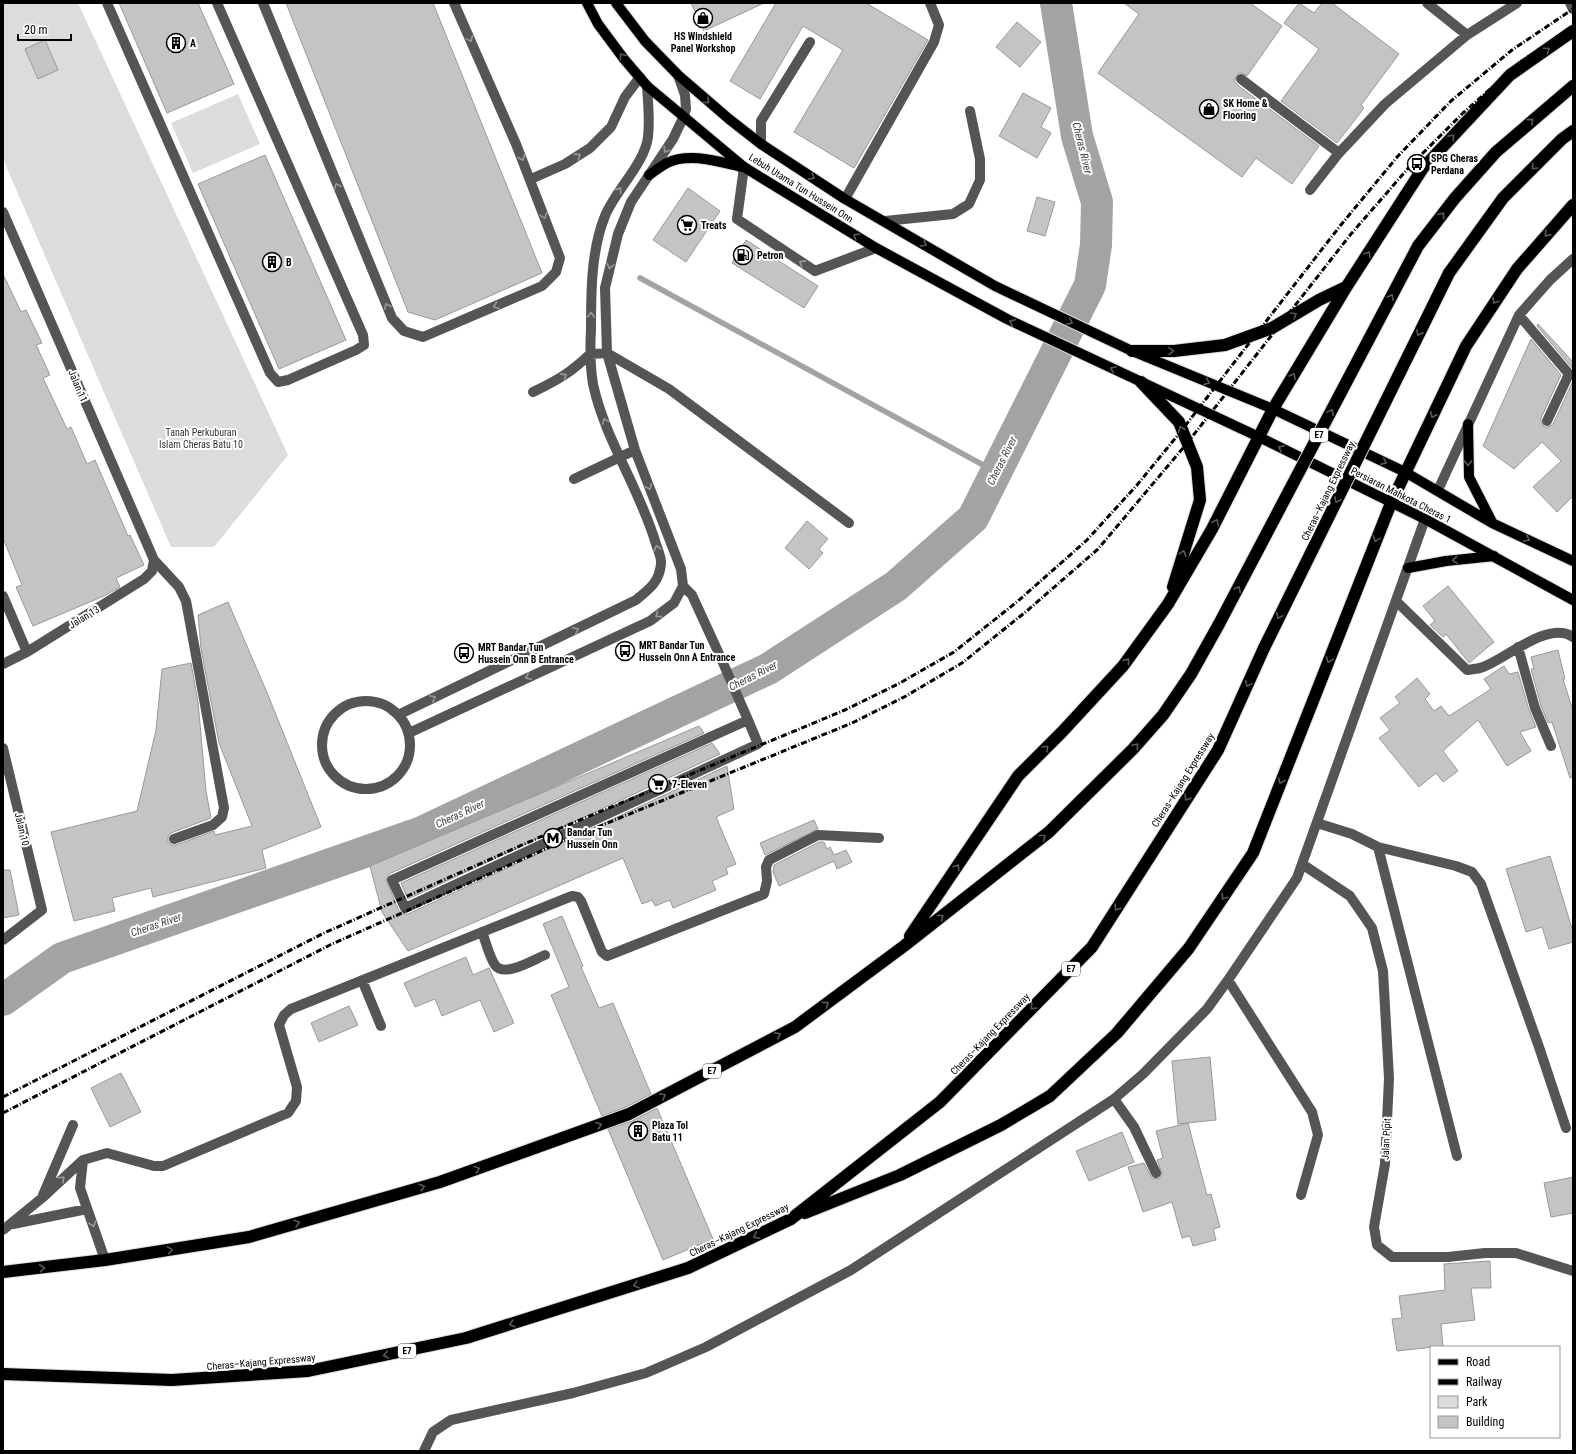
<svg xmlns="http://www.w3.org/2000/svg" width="1576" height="1454" viewBox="0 0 1576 1454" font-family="'Roboto Condensed',sans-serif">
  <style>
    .green { fill: #dcdcdc }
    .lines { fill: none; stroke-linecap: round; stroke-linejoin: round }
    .stream { stroke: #a3a3a3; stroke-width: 5.5 }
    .river { stroke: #a3a3a3; stroke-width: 32 }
    .building { fill: #c4c4c4; stroke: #999 }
    .major-casing { stroke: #dbdbdb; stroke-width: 12 }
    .highway-casing { stroke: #dbdbdb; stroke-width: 14 }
    .minor { stroke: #555; stroke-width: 10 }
    .major { stroke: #000; stroke-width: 10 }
    .highway { stroke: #000; stroke-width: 12 }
    .rail { stroke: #000; stroke-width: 3; stroke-dasharray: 6 2 1 2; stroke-linecap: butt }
    .highway-bridge-casing { stroke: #dbdbdb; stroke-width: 14; stroke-linecap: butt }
    .highway-bridge { stroke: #000; stroke-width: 12 }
    .oneway { stroke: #999 }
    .oneway2 { stroke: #595959 }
    .labels { text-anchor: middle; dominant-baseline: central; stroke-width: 4; stroke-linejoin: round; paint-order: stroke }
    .shield { fill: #fff; stroke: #4c4c4c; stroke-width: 1 }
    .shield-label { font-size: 9px; font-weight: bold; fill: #000 }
    .poi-label { font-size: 10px; font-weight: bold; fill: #000; stroke: #fff; text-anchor: start }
    .street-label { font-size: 10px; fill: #000; stroke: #fff }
    .park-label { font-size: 10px; fill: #333; stroke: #fff }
    .water-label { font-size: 11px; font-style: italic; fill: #444; stroke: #fff }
  </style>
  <rect width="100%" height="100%" fill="#fff"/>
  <path class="green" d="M3 3H78L288 455 214 547H171L3 159Z
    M238 94 260 144 193 173 171 123Z"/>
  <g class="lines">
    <path class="stream" d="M640 278 996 472"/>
    <path class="river" d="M3 1000 62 958 422 832 768 669 896 586 973 518 1090 285 1096 245 1097 202 1077 136 1056 3"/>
  </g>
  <path class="building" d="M119 3H198L234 84 167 113Z
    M286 3H433L542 273 435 320 408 312Z
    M691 3H764L704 31Z
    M776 3H866L928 40 854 168 794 132 843 50 803 26 760 99 730 81Z
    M1124 3H1250L1282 26 1247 76 1242 73H1239L1235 79V82L1240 87 1319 146 1292 184 1256 158 1242 177 1098 73 1139 14Z
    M1299 3 1314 13 1322 3H1332L1399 54 1361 105 1364 108 1337 143 1281 101 1319 49 1284 23Z
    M1017 22 1041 42 1020 67 996 47Z
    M45 40 58 70 38 79 25 49Z
    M1023 93 1051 108 1041 127 1051 133 1037 158 999 136Z
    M265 155 346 340 279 369 198 184Z
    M688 188 720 211 686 262 653 240Z
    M1037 197 1055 202 1045 236 1027 231Z
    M746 240 818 286 804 308 732 263Z
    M3 274 21 312 26 310 42 343 36 345 50 375 43 378 67 429 71 427 87 464 95 460 128 536 130 535 144 565 116 578 120 587 104 596 33 626 16 587 22 585 3 538Z
    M1538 324 1573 362V369L1537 326Z
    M1531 339 1561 375 1541 418V422L1544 427H1548L1553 424 1573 381V496L1557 512 1533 487 1561 461 1542 442 1514 469 1483 446Z
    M807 521 828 539 819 549 823 553 809 569 785 548Z
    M1448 586 1494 642 1469 663 1446 634 1443 637 1430 625 1435 621 1423 606Z
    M228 602 268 695 321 827 262 850 266 868 153 897 151 888 112 898 115 911 74 921 51 832 137 811 156 730 162 669 191 663 198 702 206 791 211 818 171 833 168 837V842L172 845H176L214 831 215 835 252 826 219 743 201 649 198 615Z
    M1558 650 1565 679H1563L1573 711V777L1570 778 1552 722 1548 723 1541 706 1531 669H1534L1531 657Z
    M1504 666 1509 674 1518 672 1529 710 1536 727 1520 732 1531 751 1507 766 1478 720 1443 751 1458 771 1443 782 1436 773 1419 787 1379 738 1390 730 1380 718 1400 703 1395 697 1417 678 1430 694 1425 699 1434 711 1441 706 1449 716 1491 689 1484 679Z
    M699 726 704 733 389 874 386 880 399 911 404 914H408L727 766 734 809 716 817 736 864 726 868 728 874 712 881 716 890 673 908 670 900 655 906 652 900 642 904 623 858 408 951 382 912 370 866Z
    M712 743 720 754 408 899 401 883Z
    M814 820 818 829 765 855 760 843Z
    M819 842H824L827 849 830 847 834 855 846 850 852 862 837 869 834 861 779 886 773 872 774 865Z
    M1550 856 1573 932V942L1549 949 1542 927 1526 932 1506 869Z
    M3 870H10L19 915 3 918Z
    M562 916 583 966 581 967 599 1008 613 1003 651 1094 626 1107 602 1116 551 995 569 987 543 924Z
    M466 957 473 975 489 968 514 1023 494 1032 480 1000 442 1016 435 999 415 1007 404 983Z
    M349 1006 358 1025 319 1042 311 1023Z
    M1210 1057 1216 1120 1178 1124 1172 1061Z
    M121 1073 141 1112 110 1127 91 1088Z
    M657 1108 713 1239 663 1260 608 1129 632 1121Z
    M1188 1123 1207 1195 1211 1194 1220 1227 1213 1229 1216 1240 1193 1246 1190 1236 1182 1238 1172 1202 1143 1212 1128 1167 1144 1163 1152 1178 1159 1179 1162 1173 1157 1160 1163 1158 1156 1131Z
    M1122 1132 1134 1162 1089 1181 1076 1151Z
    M1573 1177V1213L1551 1217 1544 1183Z
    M1490 1261 1491 1288H1471L1475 1320 1441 1324 1443 1346 1397 1351 1392 1319 1402 1318 1399 1296 1445 1290 1444 1264Z"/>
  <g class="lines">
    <g class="major-casing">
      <path id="major" d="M587 3 598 24 624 59 647 86 744 167 876 248 1007 319 1259 437 1425 519 1573 600
        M616 3 645 41 678 75 729 119 761 144 845 199 995 286 1132 351 1273 409 1405 472 1492 523 1573 561
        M649 175C655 171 661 166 667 163 690 152 719 162 742 167
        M1468 424 1469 477 1492 522
        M1408 568 1446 561 1494 556"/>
    </g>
    <g class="highway-casing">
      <path id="highway" d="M1418 246 1455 198 1496 152 1573 86
        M1449 273 1503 198 1562 139 1573 131
        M1132 351H1174L1225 345 1272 328 1319 300 1346 287
        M1141 382 1179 422 1197 467 1200 500 1173 587
        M910 936 1018 776 1062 732 1123 666 1168 604 1212 529 1273 409 1347 286 1423 168 1510 75 1573 31
        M805 1213 900 1175 1001 1125 1050 1096 1117 1033 1189 948 1253 853 1391 503 1466 346 1517 269 1573 205
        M3 1272 105 1260 249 1237 440 1182 629 1114 795 1027 904 946 1049 832 1133 749 1163 715 1191 674 1219 624
        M3 1374 172 1380 308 1371 466 1338 688 1268 791 1219 940 1102 1092 947 1218 750 1264 648"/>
    </g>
    <path class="minor" d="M107 3 270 373 278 382 288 380 356 350 364 345 363 335 217 3
      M263 3 392 318 404 331 423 337 542 286 556 272 560 258 516 144 454 3
      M1427 3 1467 35
      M1570 3 1573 9
      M1241 79 1339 153
      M761 144V121L810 42
      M744 167 737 219 815 271 876 248
      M531 179 565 164 590 148 611 127 625 97 640 77
      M1310 190 1339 153 1385 104 1467 35 1517 3
      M845 199 934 42 939 25 930 3
      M3 212 154 560 179 587 186 601 224 808 222 817 213 825 174 839
      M885 221 953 214 969 204 980 180V159L970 111
      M1519 315 1569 374 1547 421
      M533 392C558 380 570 373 590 354L607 353 669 389 849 523
      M574 479 635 450
      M1438 490 1519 315 1550 280 1573 259
      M683 586 692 595 720 656 748 720 392 880 405 908 758 744 748 720
      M3 596 27 652
      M1396 601 1467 670C1472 669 1478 669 1483 667 1506 659 1548 620 1573 637
      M1518 647 1535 708 1551 746
      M3 664 27 652 144 579 152 571 154 560
      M322 745a44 44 0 1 1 88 0a44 44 0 1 1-88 0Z
      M398 715 636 600C649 589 659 583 661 564 662 559 658 550 656 544 640 489 605 440 593 384 590 366 590 347 591 329 591 293 591 250 605 216 615 191 645 163 648 137 650 120 648 102 647 86
      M409 733 650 621 674 603 683 586 681 569 635 450 607 353 605 288 618 234 631 202 673 139 684 116 686 109 685 95 678 75
      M3 748 42 910 3 940
      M1317 823 1352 834 1378 847 1456 866 1472 872 1481 884 1539 1047 1566 1128
      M1378 847 1457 1156
      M1302 864 1350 896 1372 928 1383 971 1389 1078 1385 1164 1374 1227 1377 1245 1392 1257H1448L1485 1253H1516L1573 1271
      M482 932C486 942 489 956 495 965 504 978 533 960 545 955
      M362 980 381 1026
      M1228 980 1312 1112 1318 1135 1301 1195
      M1114 1099 1134 1127 1156 1173
      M83 1160 80 1188 105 1260
      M43 1195 73 1125
      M13 1224 87 1209
      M3 1230 42 1198 83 1160 107 1153 154 1166H163L288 1113 296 1101 297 1087 279 1025 284 1015 291 1009 572 896 578 897 581 901 602 952 607 956 764 894 767 881 766 867 769 860 818 835 879 838
      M424 1451 433 1432 451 1420 573 1393 646 1373 706 1347 851 1270 1114 1099 1143 1074 1207 1009 1228 980 1297 878 1425 519"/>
    <use href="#major" class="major"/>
    <use href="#highway" class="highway"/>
    <path class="rail" d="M3 1097 324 933 556 830 845 710 900 683 954 652 1018 601 1087 540 1137 485 1178 435 1340 226 1398 156 1451 101 1512 50 1573 9
      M3 1113 330 945 561 842 852 723 906 696 962 663 1028 610 1098 549 1188 442 1351 234 1411 165 1463 113 1522 61 1573 26"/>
    <g class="highway-bridge-casing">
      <path id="highway-bridge" d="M1219 624 1418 246
        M1264 648 1449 273"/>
    </g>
    <use href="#highway-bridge" class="highway-bridge"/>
  </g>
  <defs><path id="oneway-chevron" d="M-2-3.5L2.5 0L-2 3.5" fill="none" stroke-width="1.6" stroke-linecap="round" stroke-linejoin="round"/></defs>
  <g class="oneway">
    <use href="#oneway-chevron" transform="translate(470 39) rotate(66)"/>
    <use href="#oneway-chevron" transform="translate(666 150) rotate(123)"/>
    <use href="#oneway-chevron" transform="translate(578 156) rotate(-33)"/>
    <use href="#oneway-chevron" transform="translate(522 158) rotate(68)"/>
    <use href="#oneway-chevron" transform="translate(337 186) rotate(-112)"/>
    <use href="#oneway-chevron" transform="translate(619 190) rotate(-55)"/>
    <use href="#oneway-chevron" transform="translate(544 216) rotate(69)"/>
    <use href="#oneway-chevron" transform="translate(802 263) rotate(-147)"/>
    <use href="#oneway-chevron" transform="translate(610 266) rotate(103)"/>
    <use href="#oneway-chevron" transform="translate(387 306) rotate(-112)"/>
    <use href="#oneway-chevron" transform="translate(496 306) rotate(157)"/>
    <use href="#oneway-chevron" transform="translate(591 315) rotate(-89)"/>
    <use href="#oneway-chevron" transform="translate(564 376) rotate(-33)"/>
    <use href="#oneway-chevron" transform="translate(605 421) rotate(-112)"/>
    <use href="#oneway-chevron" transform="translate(649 487) rotate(69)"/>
    <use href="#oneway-chevron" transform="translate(657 548) rotate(-106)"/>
    <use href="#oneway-chevron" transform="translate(658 615) rotate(144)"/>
    <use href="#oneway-chevron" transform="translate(576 630) rotate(-26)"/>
    <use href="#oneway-chevron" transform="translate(528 677) rotate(155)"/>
    <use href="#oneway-chevron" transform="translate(433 698) rotate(-26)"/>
    <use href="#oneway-chevron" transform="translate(62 1179) rotate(-43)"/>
    <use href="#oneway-chevron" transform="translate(93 1224) rotate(71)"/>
  </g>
  <g class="oneway2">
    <use href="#oneway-chevron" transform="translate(1547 50) rotate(-35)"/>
    <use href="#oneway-chevron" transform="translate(622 56) rotate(-127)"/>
    <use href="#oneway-chevron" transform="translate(707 101) rotate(41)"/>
    <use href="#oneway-chevron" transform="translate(1531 121) rotate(-41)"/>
    <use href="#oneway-chevron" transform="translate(1452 137) rotate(-47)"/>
    <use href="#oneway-chevron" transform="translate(1534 167) rotate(135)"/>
    <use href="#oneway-chevron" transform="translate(812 177) rotate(33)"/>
    <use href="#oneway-chevron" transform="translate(1442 215) rotate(-53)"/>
    <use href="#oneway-chevron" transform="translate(1547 234) rotate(132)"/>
    <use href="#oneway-chevron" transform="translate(856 236) rotate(-148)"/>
    <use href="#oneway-chevron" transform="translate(924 244) rotate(30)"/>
    <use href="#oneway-chevron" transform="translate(1368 254) rotate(-57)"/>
    <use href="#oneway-chevron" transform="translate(1391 297) rotate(-62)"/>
    <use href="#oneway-chevron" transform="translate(1495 301) rotate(123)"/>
    <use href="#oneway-chevron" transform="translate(1294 315) rotate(-31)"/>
    <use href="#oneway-chevron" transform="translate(1012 322) rotate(-155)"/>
    <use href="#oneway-chevron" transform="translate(1070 322) rotate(26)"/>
    <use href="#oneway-chevron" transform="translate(1419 333) rotate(116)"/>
    <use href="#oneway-chevron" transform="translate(1171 351) rotate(-2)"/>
    <use href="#oneway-chevron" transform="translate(1113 369) rotate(-155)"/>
    <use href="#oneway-chevron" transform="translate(1293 376) rotate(-59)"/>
    <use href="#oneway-chevron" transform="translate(1207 382) rotate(22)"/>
    <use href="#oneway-chevron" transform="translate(1331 412) rotate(-62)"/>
    <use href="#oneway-chevron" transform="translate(1433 415) rotate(116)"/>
    <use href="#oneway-chevron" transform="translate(1181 429) rotate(-112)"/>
    <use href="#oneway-chevron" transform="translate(1281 448) rotate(-153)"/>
    <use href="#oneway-chevron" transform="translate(1384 462) rotate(26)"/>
    <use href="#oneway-chevron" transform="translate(1468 463) rotate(89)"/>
    <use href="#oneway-chevron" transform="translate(1337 500) rotate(116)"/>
    <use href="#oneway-chevron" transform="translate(1216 522) rotate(-63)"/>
    <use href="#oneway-chevron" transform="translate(1376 539) rotate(111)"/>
    <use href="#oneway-chevron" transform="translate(1527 539) rotate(25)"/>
    <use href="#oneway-chevron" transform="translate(1183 553) rotate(-73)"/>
    <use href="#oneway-chevron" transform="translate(1455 560) rotate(175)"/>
    <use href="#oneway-chevron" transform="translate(1238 589) rotate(-62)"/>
    <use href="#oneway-chevron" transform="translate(1279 616) rotate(116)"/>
    <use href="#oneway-chevron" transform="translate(1329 660) rotate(111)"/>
    <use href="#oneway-chevron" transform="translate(1127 661) rotate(-52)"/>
    <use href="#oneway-chevron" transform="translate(1248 684) rotate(114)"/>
    <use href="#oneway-chevron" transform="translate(1136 746) rotate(-49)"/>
    <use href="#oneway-chevron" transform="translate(1046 748) rotate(-45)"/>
    <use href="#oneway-chevron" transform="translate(1281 781) rotate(111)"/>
    <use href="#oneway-chevron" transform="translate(1187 798) rotate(123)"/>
    <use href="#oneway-chevron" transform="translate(1043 837) rotate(-39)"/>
    <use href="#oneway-chevron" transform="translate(957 867) rotate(-56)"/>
    <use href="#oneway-chevron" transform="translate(1224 897) rotate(124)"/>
    <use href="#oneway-chevron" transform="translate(1117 908) rotate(123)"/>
    <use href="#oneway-chevron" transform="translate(941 917) rotate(-38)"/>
    <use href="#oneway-chevron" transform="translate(826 1004) rotate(-37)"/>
    <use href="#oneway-chevron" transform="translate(1033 1007) rotate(134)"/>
    <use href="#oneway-chevron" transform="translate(778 1035) rotate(-28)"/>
    <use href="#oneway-chevron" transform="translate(663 1096) rotate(-28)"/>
    <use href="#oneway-chevron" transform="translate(599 1125) rotate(-20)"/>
    <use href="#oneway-chevron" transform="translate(477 1169) rotate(-20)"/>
    <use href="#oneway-chevron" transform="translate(422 1187) rotate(-16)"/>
    <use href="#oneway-chevron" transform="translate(297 1223) rotate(-16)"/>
    <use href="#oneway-chevron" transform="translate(756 1236) rotate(154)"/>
    <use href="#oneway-chevron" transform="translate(170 1250) rotate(-9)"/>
    <use href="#oneway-chevron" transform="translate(42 1268) rotate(-7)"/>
    <use href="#oneway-chevron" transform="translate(636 1285) rotate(163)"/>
    <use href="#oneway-chevron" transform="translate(512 1324) rotate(163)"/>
    <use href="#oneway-chevron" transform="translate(386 1355) rotate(168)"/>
  </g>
  <defs>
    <g id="shop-ring" transform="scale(1)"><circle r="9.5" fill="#fff" stroke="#000" stroke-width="1.5"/><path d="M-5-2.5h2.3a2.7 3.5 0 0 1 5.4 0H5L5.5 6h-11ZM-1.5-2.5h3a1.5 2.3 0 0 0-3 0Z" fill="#000"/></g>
    <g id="building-ring" transform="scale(1)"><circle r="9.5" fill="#fff" stroke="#000" stroke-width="1.5"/><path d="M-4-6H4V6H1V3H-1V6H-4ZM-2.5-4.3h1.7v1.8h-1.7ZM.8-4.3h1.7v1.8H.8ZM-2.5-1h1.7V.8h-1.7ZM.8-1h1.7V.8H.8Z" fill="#000"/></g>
    <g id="bus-ring" transform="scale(1)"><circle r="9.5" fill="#fff" stroke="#000" stroke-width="1.5"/><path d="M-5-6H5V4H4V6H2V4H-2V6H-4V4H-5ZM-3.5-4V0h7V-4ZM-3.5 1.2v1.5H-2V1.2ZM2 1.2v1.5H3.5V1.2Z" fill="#000"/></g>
    <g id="supermarket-ring" transform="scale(1)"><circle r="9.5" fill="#fff" stroke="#000" stroke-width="1.5"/><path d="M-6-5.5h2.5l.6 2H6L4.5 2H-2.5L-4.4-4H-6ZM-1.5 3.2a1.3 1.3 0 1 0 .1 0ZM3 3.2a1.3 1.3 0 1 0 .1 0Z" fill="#000"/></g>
    <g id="fuel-ring" transform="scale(1)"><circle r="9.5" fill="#fff" stroke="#000" stroke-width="1.5"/><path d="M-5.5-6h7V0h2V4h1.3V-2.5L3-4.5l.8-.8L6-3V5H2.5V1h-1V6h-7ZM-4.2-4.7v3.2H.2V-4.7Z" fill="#000"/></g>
    <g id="metro-ring" transform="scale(1)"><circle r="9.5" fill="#fff" stroke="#000" stroke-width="1.5"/><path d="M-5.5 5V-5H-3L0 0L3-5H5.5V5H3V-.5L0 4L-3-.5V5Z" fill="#000"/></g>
  </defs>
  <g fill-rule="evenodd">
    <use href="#shop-ring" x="703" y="18"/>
    <use href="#building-ring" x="176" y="43"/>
    <use href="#shop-ring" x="1209" y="109"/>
    <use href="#bus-ring" x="1417" y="164"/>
    <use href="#supermarket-ring" x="687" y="225"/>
    <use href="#fuel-ring" x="743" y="255"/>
    <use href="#building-ring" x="272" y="262"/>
    <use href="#bus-ring" x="625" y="651"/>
    <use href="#bus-ring" x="464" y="653"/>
    <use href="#supermarket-ring" x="658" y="784"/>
    <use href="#metro-ring" x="553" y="838"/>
    <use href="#building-ring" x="638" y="1131"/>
  </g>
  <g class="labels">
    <g class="shield">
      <rect x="1310" y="428" width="18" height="14" rx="3"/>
      <rect x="1062" y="962" width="18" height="14" rx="3"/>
      <rect x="703" y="1064" width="18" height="14" rx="3"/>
      <rect x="398" y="1344" width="18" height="14" rx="3"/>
    </g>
    <g class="shield-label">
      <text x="1319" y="435">E7</text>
      <text x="1071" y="969">E7</text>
      <text x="712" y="1071">E7</text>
      <text x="407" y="1351">E7</text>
    </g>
    <g class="poi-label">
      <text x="703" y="36" text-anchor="middle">HS Windshield<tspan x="703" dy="12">Panel Workshop</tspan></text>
      <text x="190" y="43">A</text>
      <text x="1223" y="103">SK Home &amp;<tspan x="1223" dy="12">Flooring</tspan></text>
      <text x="1431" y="158">SPG Cheras<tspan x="1431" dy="12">Perdana</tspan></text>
      <text x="701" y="225">Treats</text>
      <text x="757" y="255">Petron</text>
      <text x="286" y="262">B</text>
      <text x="639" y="645">MRT Bandar Tun<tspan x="639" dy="12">Hussein Onn A Entrance</tspan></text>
      <text x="478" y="647">MRT Bandar Tun<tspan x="478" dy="12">Hussein Onn B Entrance</tspan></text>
      <text x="672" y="784">7-Eleven</text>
      <text x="567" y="832">Bandar Tun<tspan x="567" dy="12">Hussein Onn</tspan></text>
      <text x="652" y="1125">Plaza Tol<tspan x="652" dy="12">Batu 11</tspan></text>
    </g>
    <g class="street-label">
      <text transform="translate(801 188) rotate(32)">Lebuh Utama Tun Hussein Onn</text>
      <text transform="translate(78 386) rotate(67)">Jalan 11</text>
      <text transform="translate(1328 491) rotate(-64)">Cheras–Kajang Expressway</text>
      <text transform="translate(1401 495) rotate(27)">Persiaran Mahkota Cheras 1</text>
      <text transform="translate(84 617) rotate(-32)">Jalan 13</text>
      <text transform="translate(1183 780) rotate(-58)">Cheras–Kajang Expressway</text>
      <text transform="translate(22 829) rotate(76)">Jalan 10</text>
      <text transform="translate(990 1034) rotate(-46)">Cheras–Kajang Expressway</text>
      <text transform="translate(1386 1139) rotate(-87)">Jalan Pipit</text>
      <text transform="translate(739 1230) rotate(-26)">Cheras–Kajang Expressway</text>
      <text transform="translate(261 1362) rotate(-5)">Cheras–Kajang Expressway</text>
    </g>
    <g class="park-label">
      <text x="201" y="432">Tanah Perkuburan<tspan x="201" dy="12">Islam Cheras Batu 10</tspan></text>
    </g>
    <g class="water-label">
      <text transform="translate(1082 148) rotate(76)">Cheras River</text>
      <text transform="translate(1002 461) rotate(-63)">Cheras River</text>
      <text transform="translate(753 676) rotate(-27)">Cheras River</text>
      <text transform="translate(460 814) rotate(-25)">Cheras River</text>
      <text transform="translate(156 925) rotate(-19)">Cheras River</text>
    </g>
  </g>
  <rect width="1576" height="1454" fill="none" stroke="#000000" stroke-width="8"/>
  <rect x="1430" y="1346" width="130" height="92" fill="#ffffff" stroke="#999999"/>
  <rect x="1438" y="1359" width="20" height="6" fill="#000000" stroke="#999999"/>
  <text x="1466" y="1366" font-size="12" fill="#000000">Road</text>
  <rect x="1438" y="1379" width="20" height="6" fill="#000000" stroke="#999999"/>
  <text x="1466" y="1386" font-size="12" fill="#000000">Railway</text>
  <rect x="1438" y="1396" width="20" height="12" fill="#dcdcdc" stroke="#999999"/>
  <text x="1466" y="1406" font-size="12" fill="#000000">Park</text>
  <rect x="1438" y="1416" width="20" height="12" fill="#c4c4c4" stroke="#999999"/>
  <text x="1466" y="1426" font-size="12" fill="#000000">Building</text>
  <path d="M18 34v6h53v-6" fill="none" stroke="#000000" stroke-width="2"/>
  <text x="24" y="34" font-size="12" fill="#000000" stroke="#ffffff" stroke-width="3" paint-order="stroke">20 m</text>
</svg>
